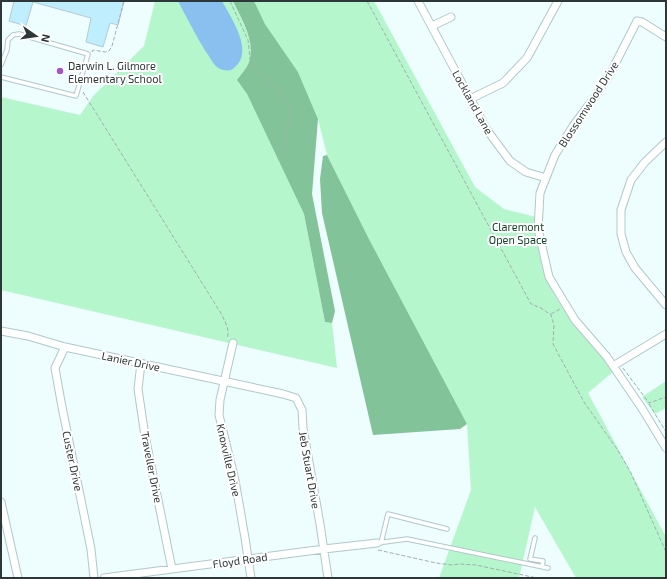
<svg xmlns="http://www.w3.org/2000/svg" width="667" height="579" viewBox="0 0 667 579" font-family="'Exo 2',sans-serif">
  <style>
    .green { fill: #b6f6cc }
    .forest { fill: #83c39a }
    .water { fill: #89c0ef }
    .building { fill: #bfeeff; stroke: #b5cbd3 }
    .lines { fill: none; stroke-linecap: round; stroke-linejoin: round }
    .service-casing { stroke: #b0c8ca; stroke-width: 5.5 }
    .minor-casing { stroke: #b0c8ca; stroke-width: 9 }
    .path { stroke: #a1aeaf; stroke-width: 1; stroke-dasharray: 4 2; stroke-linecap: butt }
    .service { stroke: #fff; stroke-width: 3.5 }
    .minor { stroke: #fff; stroke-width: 7 }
    .poi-dot { fill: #a257c9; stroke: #fff; stroke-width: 1.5 }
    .labels { text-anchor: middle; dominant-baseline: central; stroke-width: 4; stroke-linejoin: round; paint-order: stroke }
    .poi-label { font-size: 11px; fill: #2d3738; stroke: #fff; text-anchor: start }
    .street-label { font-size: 11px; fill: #2d3738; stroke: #fff }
    .park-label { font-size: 11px; fill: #124429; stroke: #fff }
  </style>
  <rect width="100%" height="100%" fill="#eefdfe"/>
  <path class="green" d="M155 1H233C241 18 254 38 250 58 249 66 242 73 237 80L247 94 304 214 325 322 332 323 337 368 1 290V97L80 115 94 95 144 46Z
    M254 1H374L475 187 504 209 536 217C537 237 538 258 546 277 561 313 589 342 614 371L588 393 666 537V578H576L535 507 519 578H439L471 490 467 424 370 241 327 155 318 119 298 72 265 24Z
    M666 381V408L655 414 642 397Z"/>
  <path class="forest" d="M233 1H254L265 24 298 72 318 119 312 194 335 311 332 323 325 322 304 214 247 94 237 80C242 73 249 66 250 58 254 38 241 18 233 1Z
    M327 155 370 241 467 424 460 429 373 435 322 213 320 179 323 156Z"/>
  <path class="water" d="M178 1H222C231 18 255 52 234 68 230 72 222 71 217 67 213 64 210 57 206 52 196 36 187 18 178 1Z"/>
  <path class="building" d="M14 1H124L118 25 110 23 103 47 86 42 91 18 33 2 26 26 9 21Z"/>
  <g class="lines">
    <g class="service-casing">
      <path id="service" d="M1 65 7 50 8 40 13 35 19 34 88 54 76 96 1 77
        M535 538 530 559 543 561 542 567
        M377 543 407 539 548 568
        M381 543 388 514 447 529"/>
    </g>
    <g class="minor-casing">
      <path id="minor" d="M418 1 487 130 510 161 526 172 546 178
        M432 26 451 17
        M666 37 642 22 637 21 610 74 594 98 573 126 555 155 540 193 538 229 549 277 575 320 607 357 643 410 666 448
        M470 99 503 83 527 58 558 1
        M666 142 645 162 631 180 621 210V234L626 252 635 268 666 305
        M1 331 28 336 65 347 283 394 296 398 302 410 303 428 320 524 328 578
        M233 343 220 400 219 415 235 480 245 538 251 578
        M65 347 55 368 62 407 91 549 94 578
        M141 363 138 389 145 436 172 569
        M613 366 666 334
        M1 502 18 578
        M104 578 324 549 377 543"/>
    </g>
    <path class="path" d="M230 1 248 40 250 59 251 62 258 72 277 89 290 108 289 122 286 127V142L282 151 284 157
      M367 1 531 304 541 308 551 315 554 325 553 344 584 402 617 449 630 471 666 552
      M92 52 93 50 105 52 109 51 112 46 124 1
      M83 92 222 315C226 324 230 330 227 339
      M551 314 560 309
      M623 368 649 403 666 397
      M649 404 666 432
      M378 550 436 563 452 565 460 564 476 565 537 578"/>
    <use href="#service" class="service"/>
    <use href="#minor" class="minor"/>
  </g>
  <circle class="poi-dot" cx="60" cy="71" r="4"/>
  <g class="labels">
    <g class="poi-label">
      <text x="68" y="65">Darwin L. Gilmore<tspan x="68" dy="13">Elementary School</tspan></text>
    </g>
    <g class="street-label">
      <text transform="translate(473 102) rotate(61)">Lockland Lane</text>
      <text transform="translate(588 104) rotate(-57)">Blossomwood Drive</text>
      <text transform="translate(131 361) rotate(12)">Lanier Drive</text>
      <text transform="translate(229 460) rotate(77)">Knoxville Drive</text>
      <text transform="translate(73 461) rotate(78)">Custer Drive</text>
      <text transform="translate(152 467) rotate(79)">Traveller Drive</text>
      <text transform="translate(310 470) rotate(80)">Jeb Stuart Drive</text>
      <text transform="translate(240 560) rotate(-8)">Floyd Road</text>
    </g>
    <g class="park-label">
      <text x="518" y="226">Claremont<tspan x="518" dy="13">Open Space</tspan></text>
    </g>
  </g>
  <rect width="667" height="579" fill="none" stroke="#2d3738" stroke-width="4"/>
  <g transform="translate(36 36) rotate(103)" stroke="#ffffff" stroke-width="3" paint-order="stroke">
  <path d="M0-3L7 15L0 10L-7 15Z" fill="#2d3738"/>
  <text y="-6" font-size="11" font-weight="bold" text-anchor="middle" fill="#2d3738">N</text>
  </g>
</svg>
